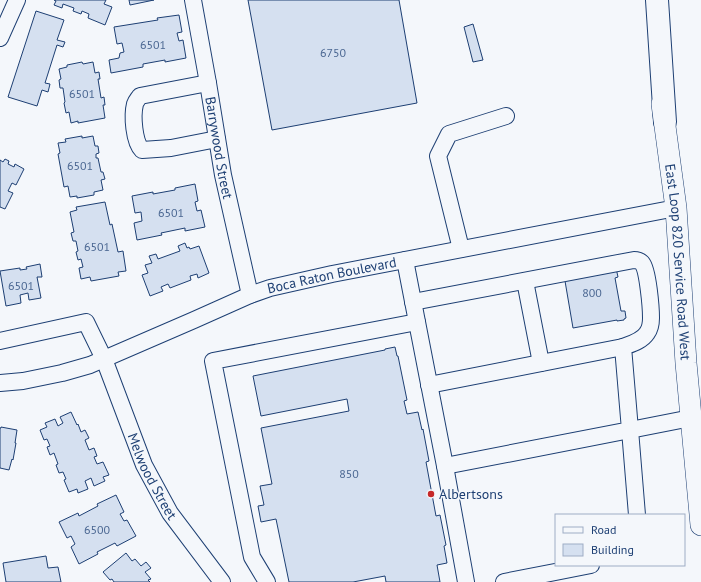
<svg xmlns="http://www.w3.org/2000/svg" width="701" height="582" viewBox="0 0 701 582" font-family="'PT Sans',sans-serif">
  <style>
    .building { fill: #d5e0f0; stroke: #1d3f73 }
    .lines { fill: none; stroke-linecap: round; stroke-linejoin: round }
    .minor-casing { stroke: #1d3f73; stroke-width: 18 }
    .major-casing { stroke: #1d3f73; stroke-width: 22 }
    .highway-casing { stroke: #1d3f73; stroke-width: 24 }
    .minor { stroke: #f4f7fb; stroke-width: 16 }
    .major { stroke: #f4f7fb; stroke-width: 21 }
    .highway { stroke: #f4f7fb; stroke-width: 22 }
    .poi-dot { fill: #c62828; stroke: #f4f7fb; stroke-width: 1.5 }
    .labels { text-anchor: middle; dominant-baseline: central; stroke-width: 3; stroke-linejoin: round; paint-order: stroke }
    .number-label { font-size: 12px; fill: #4b6792 }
    .street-label { font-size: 14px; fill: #1d3f73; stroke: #f4f7fb }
    .poi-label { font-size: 14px; fill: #1d3f73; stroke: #f4f7fb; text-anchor: start }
  </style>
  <rect width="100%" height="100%" fill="#f4f7fb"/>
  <path class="building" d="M54 0H106L104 4 112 7 105 25 88 18 89 14 82 11 81 14 73 11 74 8 63 4 62 8 54 5 56 1Z
    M129 0H154L130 5Z
    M248 0H399L417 103 272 130Z
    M36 11 64 20 57 40 65 42 63 47 57 45 45 83 50 84 48 92 42 90 37 106 8 97Z
    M179 15 182 32 177 33 179 41 183 40 186 58 165 62V60L143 64V67L111 73 109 60 119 58 120 53 124 52 122 43 117 44 114 27 158 20 157 18Z
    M473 24 483 60 473 62 464 27Z
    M82 62 83 64 93 62 95 73 99 72 100 79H98L101 98 104 97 105 105H103L105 118 78 123V121L71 123 69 112 66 113 64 103 65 102 63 88H60L59 80 61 79 59 69 67 67V65Z
    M82 136V138L93 136 95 146H98L99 153 96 154V158H98L101 172H103L105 179 101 180 103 190 94 192V195L77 198V196L70 197 68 186 64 187 58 154 60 153 58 143 66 142 65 139Z
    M5 159 9 161 8 164 14 167 15 164 24 169 16 185 12 183 8 191 13 193 5 209 0 207V160L3 162Z
    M195 184 198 201 195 202 197 211 201 210 205 227 185 231V228L161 233 162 235 137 240 134 223 142 221 141 212 135 213 132 196 153 192V194L175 190V188Z
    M105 202 110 225 112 224 118 252 123 251 126 271 118 272 119 276 91 281 90 277 81 279 79 268 83 267 81 259 78 260 76 252 78 251 76 241H73L71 233 74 232 70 212 77 210 76 207Z
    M185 243 187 248 189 247 190 249 199 246 209 273 198 278 197 274 190 276 191 280 170 288 168 284 161 287 163 291 150 296 142 275 148 273 145 265 152 263 149 256 156 254 158 259 180 251 178 246Z
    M40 264 42 277H37L41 298 29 300 28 293 20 295 21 303 6 306 0 271 20 268V270L27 269 26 267Z
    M616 268 618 277 615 278 621 311H625L626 318 624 319V320L617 321V320L573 328 565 281Z
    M395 347 397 356H398L407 400 404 401 407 414 418 412 422 430 423 429 429 461 426 462 436 516 440 515 446 545 444 546 447 563 437 565 440 582H386L385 576 353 582H289L276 519 261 522 258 506 264 505 260 486 272 484 261 428 349 411 347 399 261 416 253 376 385 350V349Z
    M71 412 77 425 78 424 81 432 85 430 89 438 85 440 89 450 94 448 97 456 94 457 97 464 103 462 109 475 103 477 105 481 94 486 91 478 85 481 88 489 78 493 77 489 69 492 64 480 66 479 63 472 59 473 56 465 58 464 54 453 50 455 47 447 50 446 47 439 44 440 40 430 47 427 45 423 55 419 58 426 63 423 60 417Z
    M1 427 17 430 15 443H16L13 460 12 459 9 470 0 468V428H1Z
    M116 495 124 512 120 514 124 521 127 520 136 536 117 546 115 543 97 552 98 554 79 564 71 547 75 544 71 536 67 538 59 522 78 513 79 516 98 506 97 504Z
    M126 553 132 561 135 559 141 566 146 562 151 568 145 572 151 579 148 580 150 582H114L112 579 110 580 103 572Z
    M46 556 48 568 58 567 61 582H6L3 563Z"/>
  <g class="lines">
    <g class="minor-casing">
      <g id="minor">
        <path id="s1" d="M193 0 208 83 223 175 250 295"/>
        <path d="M0 38 17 0"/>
        <path d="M208 83 140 96C138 99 136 101 135 104 132 116 134 142 142 150L171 148 217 139"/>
        <path d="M461 249 438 156 449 134 506 116"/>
        <path d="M525 281 541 363"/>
        <path d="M413 302 634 260C637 260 640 261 642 263 648 270 651 308 651 318 651 323 650 329 647 333 642 341 631 344 623 347L630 430 445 466"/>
        <path d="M417 322 445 466 466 582"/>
        <path id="s2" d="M0 341 86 322 104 359 144 465 170 513 222 582"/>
        <path id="s3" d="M0 383 23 381 62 373 90 365 194 320 250 295 270 288 332 274 676 208"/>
        <path d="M429 385 623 347"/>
        <path d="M637 515 630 430 691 418"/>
        <path d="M267 582 252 557 213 361 417 322 405 260"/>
        <path d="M504 582 591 565"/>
      </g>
    </g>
    <g class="major-casing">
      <g id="major">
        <path id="s4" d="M662 104 676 208 686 363 701 525"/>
      </g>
    </g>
    <g class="highway-casing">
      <path id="highway" d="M657 0 665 122"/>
    </g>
    <use href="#minor" class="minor"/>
    <use href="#major" class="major"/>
    <use href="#highway" class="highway"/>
  </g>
  <circle class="poi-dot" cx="431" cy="494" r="4"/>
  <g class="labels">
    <g class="number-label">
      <text x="153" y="44">6501</text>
      <text x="333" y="52">6750</text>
      <text x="82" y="93">6501</text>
      <text x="80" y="165">6501</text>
      <text x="171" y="212">6501</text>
      <text x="97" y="246">6501</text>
      <text x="21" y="285">6501</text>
      <text x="592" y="292">800</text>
      <text x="349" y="473">850</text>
      <text x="97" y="529">6500</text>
    </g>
    <g class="street-label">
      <text stroke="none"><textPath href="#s1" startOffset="150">Barrywood Street</textPath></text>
      <text stroke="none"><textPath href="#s4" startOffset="159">East Loop 820 Service Road West</textPath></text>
      <text stroke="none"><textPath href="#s3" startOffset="351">Boca Raton Boulevard</textPath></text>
      <text stroke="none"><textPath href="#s2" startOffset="256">Melwood Street</textPath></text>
    </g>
    <g class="poi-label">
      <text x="439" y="494">Albertsons</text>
    </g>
  </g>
  <rect x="555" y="514" width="130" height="52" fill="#f4f7fb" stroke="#9eadc5"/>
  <rect x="563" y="527" width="20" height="6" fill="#f4f7fb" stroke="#9eadc5"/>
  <text x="591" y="534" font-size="12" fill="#1d3f73">Road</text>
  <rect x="563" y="544" width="20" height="12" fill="#d5e0f0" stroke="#9eadc5"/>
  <text x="591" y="554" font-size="12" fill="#1d3f73">Building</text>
</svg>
